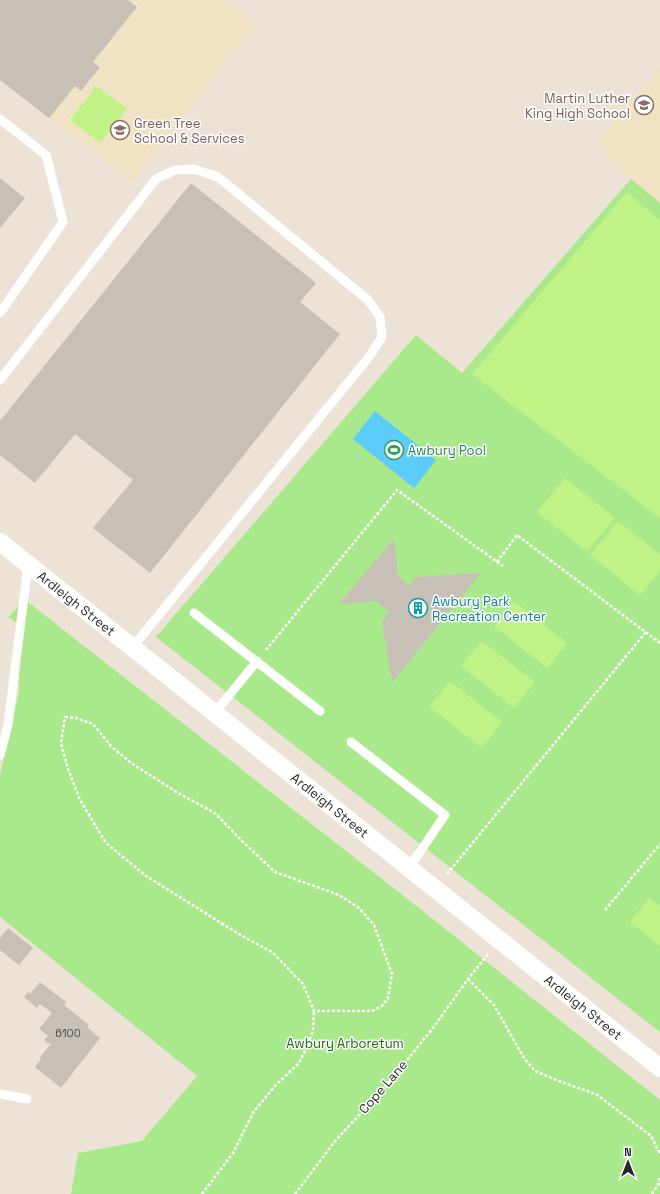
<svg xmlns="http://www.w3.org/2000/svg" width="660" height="1194" viewBox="0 0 660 1194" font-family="'Space Grotesk',sans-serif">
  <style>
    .education { fill: #f0e3c3 }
    .green { fill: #a9e98c }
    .pitch { fill: #c1f286 }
    .water { fill: #5cccfb }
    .building { fill: #c6c0b6 }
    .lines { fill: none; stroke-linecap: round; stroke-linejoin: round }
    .path { stroke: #fff; stroke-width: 2.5; stroke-dasharray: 3 2; stroke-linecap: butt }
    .service { stroke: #fff; stroke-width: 9 }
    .minor { stroke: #fff; stroke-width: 18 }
    .labels { text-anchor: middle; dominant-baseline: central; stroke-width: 3; stroke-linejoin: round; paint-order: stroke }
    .number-label { font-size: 11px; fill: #4f4d4b }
    .education-label { font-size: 13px; fill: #785e54; stroke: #fff; text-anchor: end }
    .leisure-label { font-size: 13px; fill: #27864d; stroke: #fff; text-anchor: start }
    .culture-label { font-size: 13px; fill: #0d838f; stroke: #fff; text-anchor: start }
    .street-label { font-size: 13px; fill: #272727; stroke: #fff }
    .park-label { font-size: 13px; fill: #216911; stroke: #fff }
  </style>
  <rect width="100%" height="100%" fill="#ece3d6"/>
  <path class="education" d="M0 0H225L256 24 133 182 0 79Z
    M660 67V203L631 179 596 143Z"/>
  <path class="green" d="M631 179 660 203V1032L156 637 416 335 462 373Z
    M24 599 433 919 660 1100V1194H71L78 1153 142 1141 197 1076 0 917V775L19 691V625L9 617Z"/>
  <path class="pitch" d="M96 86 127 109 100 143 70 120Z
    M627 192 660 221V518L472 374Z
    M565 478 615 518 587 552 537 512Z
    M618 521 660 555V571L640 595 590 555Z
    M514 601 567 643 547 668 494 626Z
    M482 641 535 682 514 708 461 666Z
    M450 681 502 722 482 748 429 707Z
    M649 898 660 906V946L630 922Z"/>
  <path class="water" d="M375 411 436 460 414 488 353 439Z"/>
  <path class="building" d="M0 0H128L137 7 93 62 100 67 81 91 75 86 49 118 0 80Z
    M0 178 25 198 0 228Z
    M191 183 316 283 300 302 340 334 150 573 93 528 133 480 75 434 35 483 0 455V421Z
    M394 539 398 576 409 586 416 577 481 573 392 682 382 621 389 612 375 601 339 604Z
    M8 928 33 948 19 965 0 950V938Z
    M40 982 66 1002 64 1005 89 1025 87 1027 100 1038 61 1088 35 1067 41 1059 40 1057 51 1044 49 1043 48 1044 44 1040 48 1036 39 1029 52 1013 40 1004 37 1008 24 997 28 992 30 994Z"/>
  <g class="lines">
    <path class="path" d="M497 562 517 535 660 643
      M266 650 397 490 503 566
      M65 717 76 718 93 724 111 746 131 763 178 793 215 813 243 842 275 872 339 895 359 908 374 925 392 974 388 998 382 1006 372 1011H314L303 984 272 952 242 936 146 876 106 843 80 800 68 769 61 743Z
      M447 874 646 632
      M605 910 660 844
      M468 979 494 1005 524 1058 535 1071 561 1082 596 1094 651 1136 660 1154
      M202 1194 233 1153 254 1111 276 1085 299 1063 309 1043 313 1029 314 1011
      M295 1194 335 1141 386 1086 433 1028 468 979 489 953
      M652 1194 659 1183 660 1176"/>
    <path class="service" d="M0 119 46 155 63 222 0 313
      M0 380 156 179 175 170 194 169 218 177 368 300 380 317 382 337 369 357 132 648
      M194 613 320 711
      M214 714 257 661
      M351 742 445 815 409 868
      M0 755 8 725 28 565
      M0 1094 27 1099"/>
    <path class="minor" id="s1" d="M0 542 660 1068"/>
  </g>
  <defs>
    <g id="school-ring" transform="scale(1)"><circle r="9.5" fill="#fff" stroke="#8d6e63" stroke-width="1.5"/><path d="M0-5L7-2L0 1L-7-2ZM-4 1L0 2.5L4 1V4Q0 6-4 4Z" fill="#8d6e63"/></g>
    <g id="stadium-ring" transform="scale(1)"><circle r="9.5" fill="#fff" stroke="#2e9e5b" stroke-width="1.5"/><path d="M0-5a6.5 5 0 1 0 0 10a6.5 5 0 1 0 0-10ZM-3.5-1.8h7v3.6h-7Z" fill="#2e9e5b"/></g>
    <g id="building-ring" transform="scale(1)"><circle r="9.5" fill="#fff" stroke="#0f9aa8" stroke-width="1.5"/><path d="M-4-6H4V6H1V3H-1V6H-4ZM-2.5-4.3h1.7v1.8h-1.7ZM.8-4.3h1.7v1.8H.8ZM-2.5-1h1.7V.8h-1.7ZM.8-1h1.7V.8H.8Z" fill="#0f9aa8"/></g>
  </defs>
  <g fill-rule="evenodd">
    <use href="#school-ring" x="644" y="105"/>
    <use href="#school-ring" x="120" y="130"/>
    <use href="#stadium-ring" x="394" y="450"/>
    <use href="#building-ring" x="418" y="608"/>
  </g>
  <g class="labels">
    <g class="number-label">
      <text x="68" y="1033">6100</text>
    </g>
    <g class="education-label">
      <text x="630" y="98">Martin Luther<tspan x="630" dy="15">King High School</tspan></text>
      <text x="134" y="123" text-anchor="start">Green Tree<tspan x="134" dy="15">School &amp; Services</tspan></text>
    </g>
    <g class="leisure-label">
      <text x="408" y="450">Awbury Pool</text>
    </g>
    <g class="culture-label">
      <text x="432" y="601">Awbury Park<tspan x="432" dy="15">Recreation Center</tspan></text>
    </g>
    <g class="street-label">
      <text stroke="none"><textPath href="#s1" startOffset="98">Ardleigh Street</textPath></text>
      <text stroke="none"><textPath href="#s1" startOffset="422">Ardleigh Street</textPath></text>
      <text stroke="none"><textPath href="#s1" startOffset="746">Ardleigh Street</textPath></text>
      <text transform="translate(383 1087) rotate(-49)">Cope Lane</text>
    </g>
    <g class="park-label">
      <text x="345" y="1043">Awbury Arboretum</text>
    </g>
  </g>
  <g transform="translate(628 1162)" stroke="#ffffff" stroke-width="3" paint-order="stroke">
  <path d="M0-3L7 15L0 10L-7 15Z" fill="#272727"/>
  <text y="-6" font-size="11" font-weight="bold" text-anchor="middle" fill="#272727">N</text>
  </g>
</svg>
